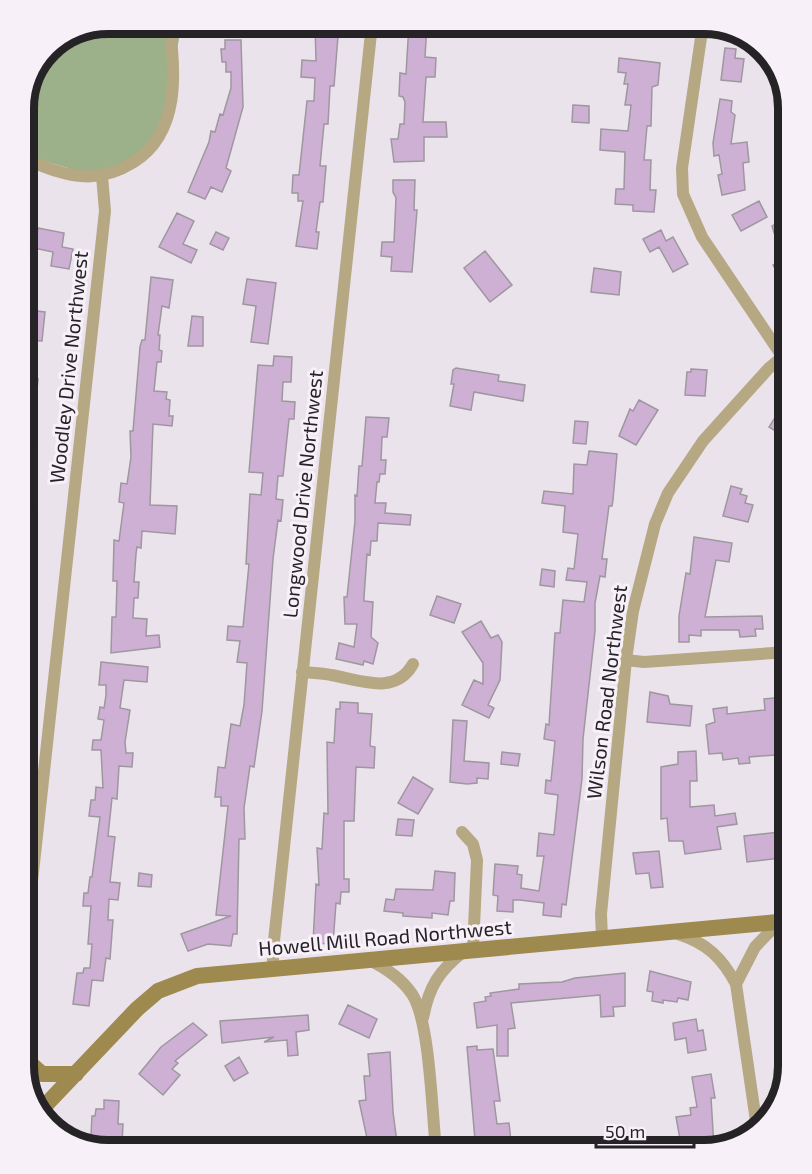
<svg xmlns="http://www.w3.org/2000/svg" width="812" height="1174" viewBox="0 0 812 1174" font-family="'Exo 2',sans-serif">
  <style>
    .forest { fill: #9cb189 }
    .building { fill: #ceb0d4; stroke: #9e979f; stroke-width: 1.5 }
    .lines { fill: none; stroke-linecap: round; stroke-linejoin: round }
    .minor { stroke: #b6a882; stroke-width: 12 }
    .secondary { stroke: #9e894e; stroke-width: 16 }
    .labels { text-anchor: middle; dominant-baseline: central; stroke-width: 6; stroke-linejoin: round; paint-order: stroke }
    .street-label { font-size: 20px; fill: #262326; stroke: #f7f0f9 }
    .rim { fill: none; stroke: #262326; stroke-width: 8 }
  </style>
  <rect width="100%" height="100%" fill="#eae3ec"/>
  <path class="forest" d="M109 24H174L179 39 157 149 105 179 24 155V103L53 45Z"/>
  <path class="building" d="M315 24H339L334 86H330L328 124H324L320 166H326L323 202H320L316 232H319L317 249 296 246 303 201H298V193H292L293 175H299L307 101H314L315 78 301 77 302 60 316 61Z
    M409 24H427L425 57 436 58 435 77H426L423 122H446L447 137H424V161L394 162 391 139H398L400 124H404L405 102 403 97 399 96 400 73 406 74Z
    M628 24H679V32L629 36Z
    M225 40H241L243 107 226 168 231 171 222 192 211 187 205 199 188 192 209 142 211 131 215 132 220 114 223 115 231 88V72H226V62H222L221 49H225Z
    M725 48 736 49 735 58 744 59 741 82 721 80Z
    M619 58 660 63 658 85 652 87 651 126H647L644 160H651L650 190H656L654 212 633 211V205L615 204 616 189H624L625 152 600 150 601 129 628 131 631 105H625L628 84H624L626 73 618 72Z
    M720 99 732 101 731 112 735 115 731 144 747 142 749 162 743 163 745 190 722 195 718 175 722 174 719 155 714 156 713 143Z
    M573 105 589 106V123L572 122Z
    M393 180H415L414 210H417L412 272 391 271 392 257 381 256 382 242H394L396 198 393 192Z
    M759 201 767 217 741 231 732 215Z
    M177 213 194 221 183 244 197 250 191 263 159 247Z
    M788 217V239L778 245 772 226Z
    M38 228 64 233 62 247 73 249 69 269 51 266 53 252 34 248Z
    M661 230 666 241 673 237 688 264 673 272 659 247 650 252 643 239Z
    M216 232 229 238 223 250 210 244Z
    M485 251 512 285 490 302 464 268Z
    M782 260 788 270V291L773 265Z
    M594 268 621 272 619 295 591 292Z
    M151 277 173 280 169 308 162 306 158 335H160L159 350 162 351 161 362H157L154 391 167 392 166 399 170 400 169 416H173L172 426 153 424 150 505 177 506 175 534 142 531 141 548 137 547 136 554 134 582H139L138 598H134L133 618 147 619 146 636 159 635 160 647 111 653 112 617H116L117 581H113L114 540 119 541 124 503 119 502 121 483 127 484 131 457 130 431H133L140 347 142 340H145Z
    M247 279 276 283 268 344 251 342 256 306 243 304Z
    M28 310 45 312 42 341 25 340Z
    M192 316 203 317V346H188Z
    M274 356 292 357 291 382H283L282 401 295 402 294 419H289L283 476H278L276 499 283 500 281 521 278 520 273 559 262 711 254 767 250 766 244 808 245 839H239L237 934H233L231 946 208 944 188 951 181 934 231 916 216 915 228 806H221V797H215L218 767 225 768 231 724 240 726 244 705 247 663 237 662 240 641 227 640 228 626 243 627 249 564H246L250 494 261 495 263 473 249 472 258 365 273 366Z
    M456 368 499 375 498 381 525 385 523 401 474 392 471 410 450 406 454 384H451L453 370Z
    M691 369 707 370 705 396 685 395 687 372H691Z
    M24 378 38 379 34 419 24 418Z
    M639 400 658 410 636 445 619 436 630 409 633 411Z
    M778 413 788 420V439L769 427Z
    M366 417 389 418 387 437H382L381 460H386L385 474H380L379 482H377L375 503H386L385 513 411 515 410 525 378 523 377 541H371L370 555 367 554 364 597V601L373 602 371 637 378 643 373 664 364 661 363 665 336 659 339 643 354 647 357 624H345L344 597H347L355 521V495L357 496 359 466H362Z
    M575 421 588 422 586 444 573 443Z
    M589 451 617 454 613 500 612 506H609L602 559H607L605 577 600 576 595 603V631L583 739 582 779 566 905 562 904 561 917 543 915 544 903 520 900H513V912L497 911 498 896 493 895 495 864 518 866 517 874 522 875 521 888 539 891 544 856H537L539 833 554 835 558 795 545 793 546 780 551 781 555 741 544 739 546 724 549 725 555 633H560L563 600 584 602 587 582 566 580 568 568 574 569 578 534 563 532 565 506 542 503 544 491 573 494 574 464 587 465Z
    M731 486 742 489 740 494 747 496 745 503 753 505 748 522 723 516Z
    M694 537 732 543 729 562 716 560 705 617 762 616 763 629H755L756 636 740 637 739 630H701V636L689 635V642H679V616L686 573 690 574Z
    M542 569 555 571 554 587 540 585Z
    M437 596 461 604 454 623 430 615Z
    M481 621 491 638 498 635 502 642 500 680 488 705 494 708 489 718 462 705 474 680 483 684V663L462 632Z
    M101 662 148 667 147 682 124 680 120 708 130 710 125 742 126 753H133L132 767 119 766 117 799 112 798 108 836 115 837 110 882 120 883 118 900 109 899 108 920H113L110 959 106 958 103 981 92 980 89 1006 73 1004 77 973H83L84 968H90L92 944H88L91 906H83L84 893H88L90 877H92L100 817 89 816 91 800H95L96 787 103 788 101 750H92L93 740H101L104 720 98 719 100 707 104 708 106 695V685H99Z
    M650 692 668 696 670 704 692 706 690 726 647 722Z
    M785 697 788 773 777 774 775 755 749 757 750 763 739 764 738 758 723 760 722 753 709 754 706 725 715 722 713 709 727 707V714L765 710 764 699Z
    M340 702 358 703V713L372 714 370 746 375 747 374 768 356 767 354 821H344V879H349V892H341L340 904 336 903 333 944 313 943 316 884 319 885 317 848 322 849 324 813 328 814 327 742 334 743 336 709H340Z
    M453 720 467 721 464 761 489 763 488 779 477 778V783L467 784 450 782Z
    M696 751 697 781H690V807L714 805 715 816 735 813 737 824 717 827 721 849 685 854 683 841H669L667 818 661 819V767L678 764V752Z
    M502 752 520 754 518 766 501 764Z
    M413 777 433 789 418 814 398 803Z
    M398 819 414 820 412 836 396 835Z
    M788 831V857L747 862 744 836Z
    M659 851 663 887 651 888 649 873 636 874 633 853Z
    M435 871 455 873 454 901H450L448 915 432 913V918L403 916V913L384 911 386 899 394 900 396 889 433 890Z
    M139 873 152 875 151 887 138 886Z
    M784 970H788V1002L777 999Z
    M650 971 691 982 688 1000 678 998 677 1002 663 1000V1003L652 1001 653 992 647 991Z
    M625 973V1006L613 1007 614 1016 601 1017 600 995 511 1003 515 1028 508 1029V1056H497V1025L477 1028 474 1003 486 1001 485 997 491 996 490 993 519 989V984L562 982 575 978Z
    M348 1005 377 1019 369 1038 339 1024Z
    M308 1015 309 1030 296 1032 298 1055 288 1056 287 1040 264 1042 274 1037 222 1043 220 1021Z
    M696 1019 698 1031 703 1030 706 1050 688 1053 686 1038 675 1040 673 1023Z
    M193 1023 207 1035 175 1061 178 1063 172 1069 180 1075 163 1095 139 1074 161 1047Z
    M477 1046V1050L493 1049 500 1101H494L497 1124 509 1123 511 1141 496 1143V1150H478L475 1140 467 1047Z
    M390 1052 393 1112 398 1150H362V1139L367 1138 359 1101 366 1100 364 1076H370L368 1054Z
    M239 1057 248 1073 234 1081 225 1066Z
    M711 1074 715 1098H711L714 1147 682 1150 676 1117 691 1115 690 1108 697 1107 692 1077Z
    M104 1100 119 1101 118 1124H123L122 1143H115V1150L101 1149V1143H94V1136L91 1135 92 1116H95L96 1109H104Z"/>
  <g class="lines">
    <path class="minor" d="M703 24 682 168 683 194 702 237 788 365
      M24 159C43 166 62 175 81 176 100 178 118 172 134 162 180 133 176 72 169 24
      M626 660 644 662 788 652
      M302 672C312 673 322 673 331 675 360 680 395 696 413 664
      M462 832 473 844 477 860 473 949
      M678 934C707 943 722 958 736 984L757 1128
      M602 938 601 914 626 660 633 611 655 524 668 493 703 441 769 368 782 357
      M24 955 105 211 102 176
      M369 960C386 968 401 978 412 994 430 1021 432 1114 436 1150
      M273 968V950L372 24
      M736 984 755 947 779 922
      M423 1018C429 986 439 971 464 951"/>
    <path class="secondary" d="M24 1058 42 1074H76
      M39 1112 137 1009 158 991 197 976 788 921"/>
  </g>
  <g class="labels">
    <g class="street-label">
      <text transform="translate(68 367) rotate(-84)">Woodley Drive Northwest</text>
      <text transform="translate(302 494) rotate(-84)">Longwood Drive Northwest</text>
      <text transform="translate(606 692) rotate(-83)">Wilson Road Northwest</text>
      <text transform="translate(385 937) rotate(-5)">Howell Mill Road Northwest</text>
    </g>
  </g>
  <path d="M0 0H812V1174H0ZM108 34H704A74 74 0 0 1 778 108V1066A74 74 0 0 1 704 1140H108A74 74 0 0 1 34 1066V108A74 74 0 0 1 108 34Z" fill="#f7f0f9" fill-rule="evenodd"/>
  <path class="rim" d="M108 34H704A74 74 0 0 1 778 108V1066A74 74 0 0 1 704 1140H108A74 74 0 0 1 34 1066V108A74 74 0 0 1 108 34Z"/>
  <path d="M596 1138v9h98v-9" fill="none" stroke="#262326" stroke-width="3"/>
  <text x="605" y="1138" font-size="18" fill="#262326" stroke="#f7f0f9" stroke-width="4.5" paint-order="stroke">50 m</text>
</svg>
